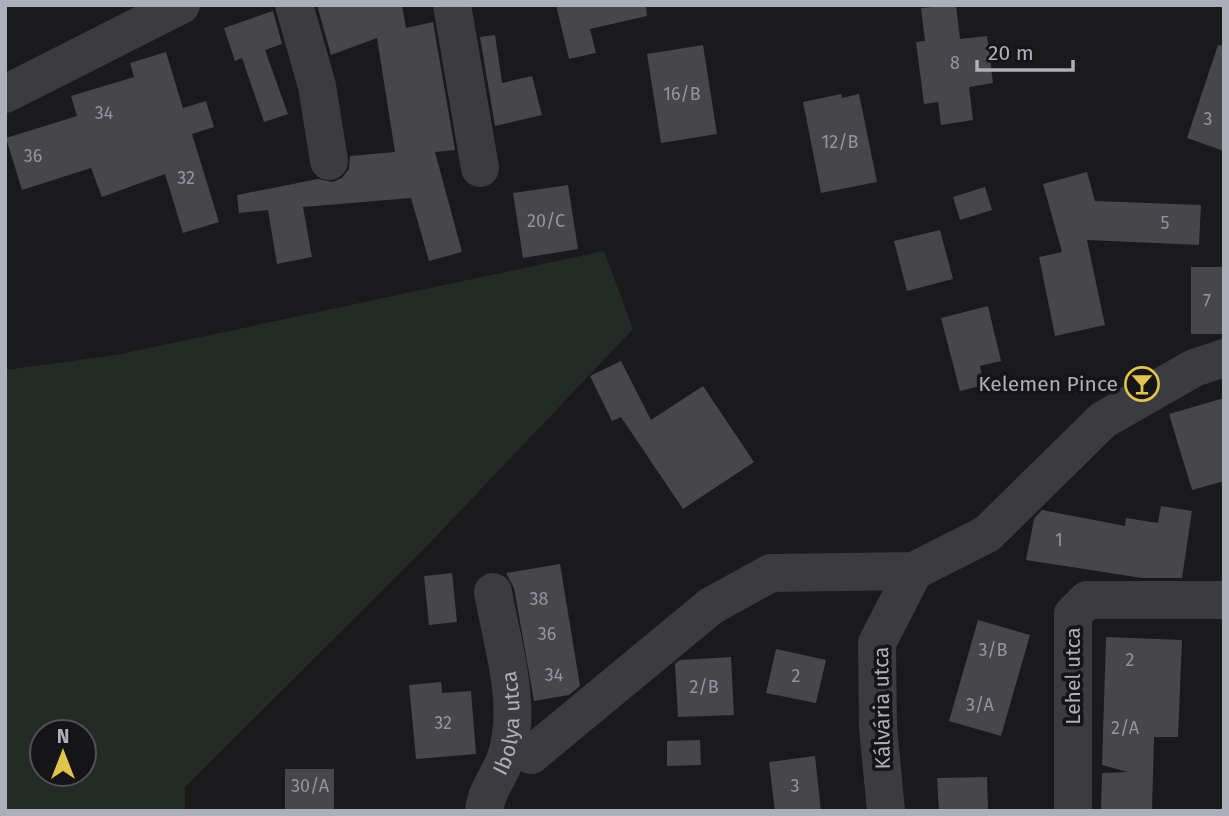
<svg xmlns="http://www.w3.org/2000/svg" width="1229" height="816" viewBox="0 0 1229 816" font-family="'Fira Sans',sans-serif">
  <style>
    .green { fill: #242b26; fill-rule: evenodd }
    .building { fill: #47464b }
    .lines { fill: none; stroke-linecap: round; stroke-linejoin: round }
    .minor { stroke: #3b3b40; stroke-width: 38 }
    .labels { text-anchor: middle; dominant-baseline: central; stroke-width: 7; stroke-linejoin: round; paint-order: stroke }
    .number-label { font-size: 18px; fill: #94959e }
    .poi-label { font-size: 21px; fill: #adafba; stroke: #151416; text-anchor: end }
    .street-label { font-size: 21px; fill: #adafba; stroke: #151416 }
  </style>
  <rect width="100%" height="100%" fill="#1a191b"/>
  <path class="green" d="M604 251 633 329 426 547 185 787V811H5V370L116 355ZM42 732H84V774H42Z"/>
  <path class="building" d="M317 5H402L406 28 433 22 455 150 435 152 462 252 429 261 411 198 303 207 312 257 277 264 268 210 239 213 237 195 318 179 333 182 342 178 349 169 350 156 395 152 377 38 331 55Z
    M556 5H646L647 16 590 29 596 53 569 59Z
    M956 5 960 39 987 36 993 83 969 87 973 120 941 125 938 102 924 104 916 42 925 41 921 8Z
    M273 11 282 44 265 50 288 114 264 122 242 58 235 61 224 28Z
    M495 35 502 83 532 76 542 115 495 126 480 37Z
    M703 45 717 134 661 143 647 54Z
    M1218 45 1224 46V151L1187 138Z
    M166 52 183 108 206 101 214 127 192 134 219 222 183 233 165 174 102 197 91 168 22 190 6 138 77 116 71 96 134 77 130 63Z
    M841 94 842 98 859 94 877 182 821 193 803 102Z
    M1087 172 1095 201 1201 205 1199 245 1087 240 1105 325 1055 336 1039 257 1062 252 1043 184Z
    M568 185 578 249 523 258 513 193Z
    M985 187 992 210 960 220 953 197Z
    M940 230 953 279 907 291 894 241Z
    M1191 267H1224V334H1191Z
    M988 306 1001 361 980 366 984 385 960 391 941 318Z
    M621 361 651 420 703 386 754 462 683 509 621 417 612 421 590 376Z
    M1224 398V481L1192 490 1169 414Z
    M1161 506 1192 511 1182 578H1142L1026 560 1034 519 1042 510 1125 526 1126 518 1158 523Z
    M560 564 580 686 569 695 534 701 514 588 506 573Z
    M452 573 457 622 429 625 424 576Z
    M978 620 1030 635 1001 736 949 721Z
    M1106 637 1182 640 1178 737H1154L1152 811H1101L1102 773 1128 772 1102 765Z
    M776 649 826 660 816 703 766 693Z
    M731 657 734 715 678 717 675 664 680 660Z
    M441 682 442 693 471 691 476 754 416 759 409 685Z
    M700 740 701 765 667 766V741Z
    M815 756 821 811H775L769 762Z
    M285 769H334V811H285Z
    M987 777 988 811H939L937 778Z"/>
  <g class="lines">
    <g class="minor">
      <path d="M294 5 317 86 329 161"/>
      <path d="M452 5 480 168"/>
      <path d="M5 94 181 5"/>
      <path d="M531 755 711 606 771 573 914 571 987 534 1103 420 1194 368 1224 358"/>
      <path id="s1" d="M484 811C486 790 500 776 506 757 523 706 502 643 493 592"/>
      <path d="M886 811 878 727 877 643 914 571"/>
      <path d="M1073 811V614L1087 600H1224"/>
    </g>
  </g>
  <defs>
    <g id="bar-ring" transform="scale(1.75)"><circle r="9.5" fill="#151416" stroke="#e1c44b" stroke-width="1.5"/><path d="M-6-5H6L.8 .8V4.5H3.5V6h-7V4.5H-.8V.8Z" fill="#e1c44b"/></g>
  </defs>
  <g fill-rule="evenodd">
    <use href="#bar-ring" x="1142" y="384"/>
  </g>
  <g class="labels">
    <g class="number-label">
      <text x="955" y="63">8</text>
      <text x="682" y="94">16/B</text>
      <text x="104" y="113">34</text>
      <text x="1208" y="119">3</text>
      <text x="840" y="142">12/B</text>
      <text x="33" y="156">36</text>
      <text x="186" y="178">32</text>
      <text x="546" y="221">20/C</text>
      <text x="1165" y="223">5</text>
      <text x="1207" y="301">7</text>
      <text x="1059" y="540">1</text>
      <text x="539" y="599">38</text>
      <text x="547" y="634">36</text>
      <text x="993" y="650">3/B</text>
      <text x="1130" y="660">2</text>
      <text x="554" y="675">34</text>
      <text x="796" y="676">2</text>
      <text x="704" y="687">2/B</text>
      <text x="980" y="705">3/A</text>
      <text x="443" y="723">32</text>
      <text x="1125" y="728">2/A</text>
      <text x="310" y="786">30/A</text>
      <text x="795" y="786">3</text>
    </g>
    <g class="poi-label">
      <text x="1118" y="384">Kelemen Pince</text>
    </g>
    <g class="street-label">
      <text transform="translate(1073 676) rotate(-90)">Lehel utca</text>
      <text transform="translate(882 708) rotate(-91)">Kálvária utca</text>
      <text stroke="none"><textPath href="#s1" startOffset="93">Ibolya utca</textPath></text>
    </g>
  </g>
  <rect width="1229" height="816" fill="none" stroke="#adafba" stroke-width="14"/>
  <g transform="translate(63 753)"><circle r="33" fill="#151416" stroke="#525258" stroke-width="2"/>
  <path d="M0-5L12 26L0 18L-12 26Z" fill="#e1c44b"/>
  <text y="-10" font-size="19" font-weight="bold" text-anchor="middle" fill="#adafba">N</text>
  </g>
  <path d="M977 60v10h96v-10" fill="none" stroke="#adafba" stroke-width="3.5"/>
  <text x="988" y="60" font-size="21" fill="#adafba" stroke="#151416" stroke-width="5" paint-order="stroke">20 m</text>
</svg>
